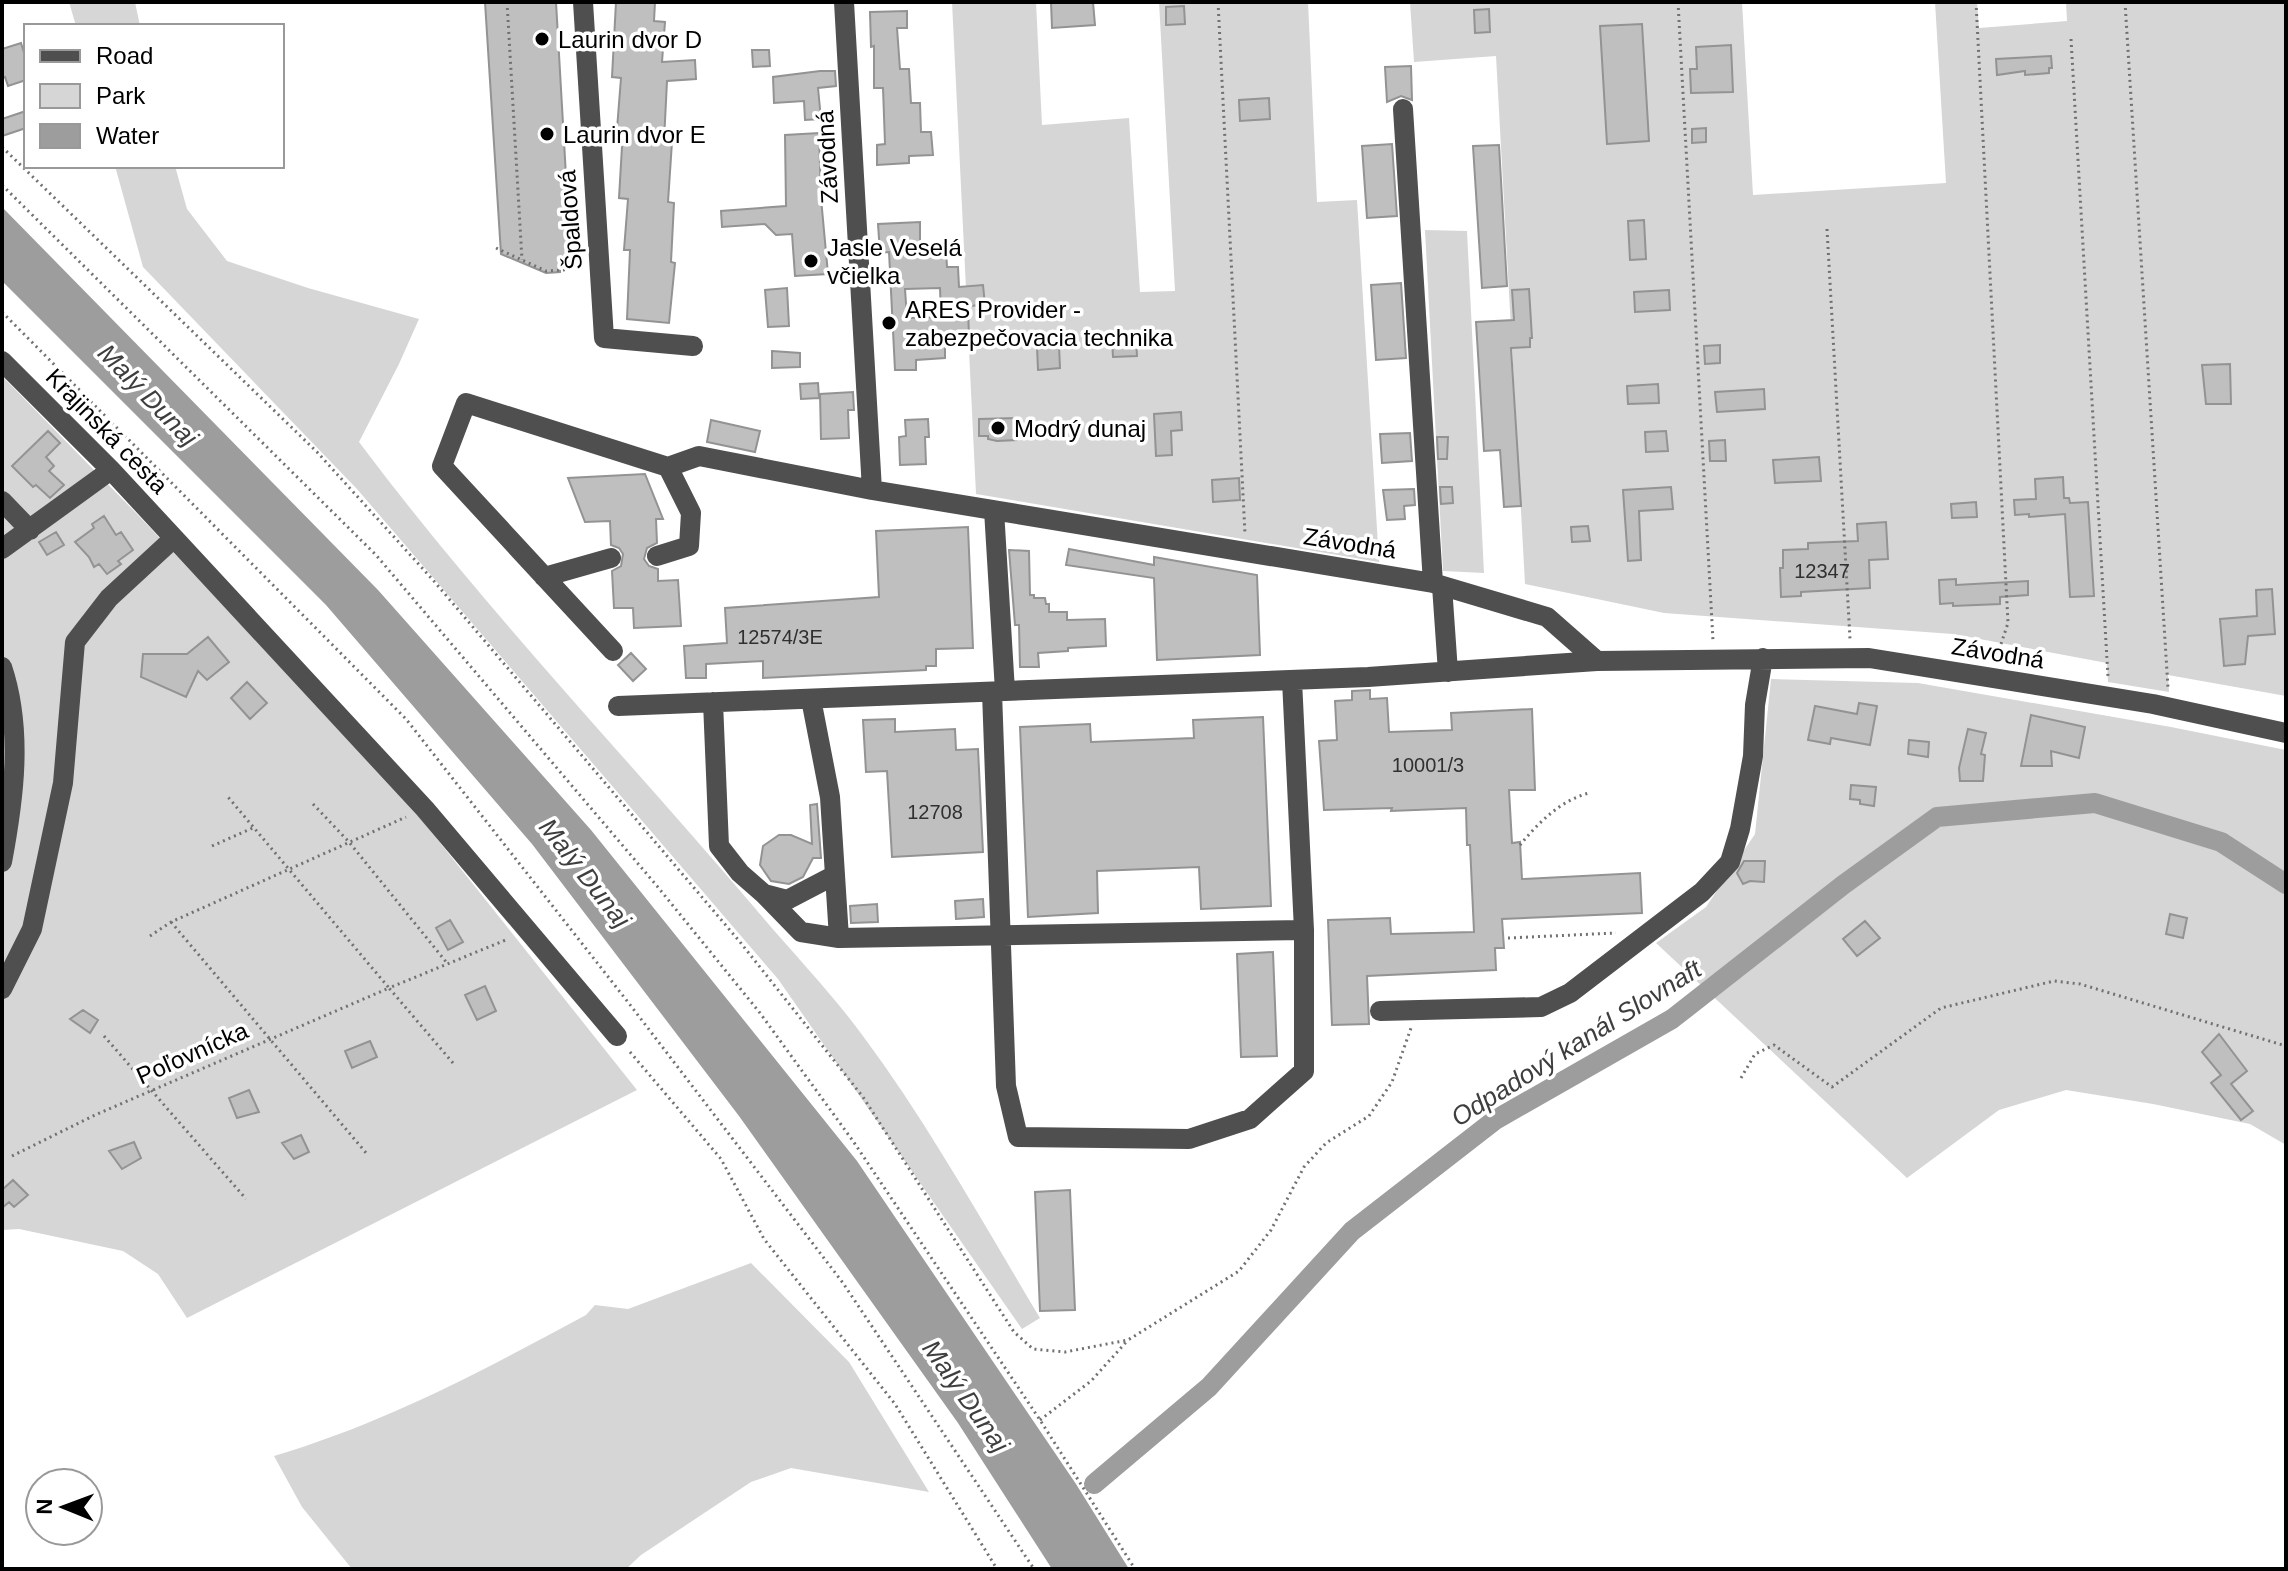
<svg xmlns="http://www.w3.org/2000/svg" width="2288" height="1571" viewBox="0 0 2288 1571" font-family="Helvetica,sans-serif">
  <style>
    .green { fill: #d6d6d6 }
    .water { fill: #9d9d9d }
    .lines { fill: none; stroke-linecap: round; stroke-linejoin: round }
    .canal { stroke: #9d9d9d; stroke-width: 20 }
    .building { fill: #bfbfbf; stroke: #939393; stroke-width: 2; fill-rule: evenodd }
    .path { stroke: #717171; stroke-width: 3; stroke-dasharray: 2 4; stroke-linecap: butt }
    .minor { stroke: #4f4f4f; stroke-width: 20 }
    .poi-dot { fill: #000; stroke: #fff; stroke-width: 3 }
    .labels { text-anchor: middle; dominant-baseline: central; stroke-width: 7; stroke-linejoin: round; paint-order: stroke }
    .number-label { font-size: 20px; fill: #303030 }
    .poi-label { font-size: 24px; fill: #000; stroke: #fff; text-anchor: start }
    .street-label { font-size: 24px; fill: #000; stroke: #fff }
    .water-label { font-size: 26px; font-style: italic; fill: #3e3e3e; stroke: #fff }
  </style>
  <rect width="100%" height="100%" fill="#fff"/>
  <path class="green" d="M69 2H135L140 26H76Z
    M952 2H1036L1042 125 1129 118 1140 292 1175 291 1159 2H1308L1317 202 1357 200 1379 562 976 494Z
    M1410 2H1742L1753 195 1946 183 1935 2H1977L1979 28 2067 21 2066 2H2286V696L2168 675 2169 692 2108 682 2107 663 1953 634 1664 613 1525 584 1496 56 1414 62Z
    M115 166H175L187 209 227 261 308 288 419 319 399 364 359 442C481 605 622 752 754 907 790 950 830 991 863 1036 929 1125 983 1223 1040 1318L1022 1329 778 979 357 489 143 267Z
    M1425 230 1467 231 1484 573 1443 571Z
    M2 376 138 515 394 785 637 1090 187 1318 158 1274 123 1251 19 1229 2 1230Z
    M1771 679 1918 683 2171 727 2286 750V1145L2250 1124 2153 1104 2066 1090 1999 1110 1907 1178 1656 943 1706 907 1755 834Z
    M751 1263 849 1362 929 1492 791 1468 751 1482 641 1555 626 1569H352L302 1507 274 1456C386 1423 484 1370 586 1315L595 1305 628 1309Z"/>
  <path class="water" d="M2 207 378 590 591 830 857 1161 1076 1484 1129 1569H1052L958 1423 739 1116 532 844 326 605 2 281Z"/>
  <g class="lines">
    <path class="canal" d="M1094 1484 1209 1387 1352 1231 1495 1120 1672 1019 1843 885 1937 817 2095 803 2221 842 2286 884"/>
  </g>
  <path class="building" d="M485 2H556L571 263 560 264V272L546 273 501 254Z
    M616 2H655L654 21 665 22 662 62 695 60 696 79 667 81 664 141 672 142 668 202 674 203 671 262 675 263 669 323 627 319 630 250H624L628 199 619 198 623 129H617L621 78 612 77Z
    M1051 2H1093L1095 25 1052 28Z
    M1184 6 1185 24 1166 25V7Z
    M1489 9 1490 32 1475 33 1474 10Z
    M907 11V28H897L900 69H909L911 103H920L921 132H931L933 155 909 156V163L877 165V145L885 144 883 88H874V46L871 47 870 12Z
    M1642 24 1649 141 1607 144 1600 26Z
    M21 43 26 59V80L8 86 5 77 2 78V49Z
    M1731 45 1733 92 1691 93 1690 69H1697L1696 47Z
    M752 50H769L770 66 753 67Z
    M2051 56 2052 68H2049V73L2025 75V71L1997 75 1996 59Z
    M1411 66 1412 100 1401 96 1387 102 1385 67Z
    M820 71H835L836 86 818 88 821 119 805 120 804 101 774 103 773 77Z
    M1269 98 1270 119 1240 121 1239 100Z
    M26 111V128L2 136V119Z
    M1706 128V142L1692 143V129Z
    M819 133 821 198 828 274 795 276 792 234 776 235 765 224 722 227 721 211 786 206 785 135Z
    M1392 144 1397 216 1367 218 1362 146Z
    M1499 145 1507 286 1482 288 1473 146Z
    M1644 220 1646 259 1630 260 1628 221Z
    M920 222V251L946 250 947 267H958L959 287 983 285 985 305 968 306 969 338 945 339V358L916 360V370H895L889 252 880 253 878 224ZM940 288 941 317 907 318 905 289Z
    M1401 283 1406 358 1376 360 1371 285Z
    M787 288 789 326 768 327 765 290Z
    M1529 289 1532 338H1530V347L1511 348 1521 506 1504 507 1500 450 1484 451 1476 322 1514 320 1512 290Z
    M1669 290 1670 310 1635 312 1634 292Z
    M1117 339H1136L1137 356 1113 357 1112 340Z
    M1059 345 1060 368 1038 370 1037 346Z
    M1720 345V363L1705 364 1704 346Z
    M772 351 800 353V367L772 368Z
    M2230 364 2231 404H2206L2202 365Z
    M818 383 819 398 801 399 800 384Z
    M1658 384 1659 403 1628 404 1627 386Z
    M1764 389 1765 409 1717 412 1715 392Z
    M853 392 854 410H848L849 438 821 439 820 394Z
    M1181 412 1182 430 1171 431 1172 455 1156 456 1154 414Z
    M1017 418V440L997 441 988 439V436H979V419Z
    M928 419 929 437H925L926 464 900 465 899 437 906 436 905 420Z
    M711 420 760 431 755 452 707 442Z
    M48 431 60 443 46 457 54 466 49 471 64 485 50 498 36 485 33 487 12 466Z
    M1666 431 1668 451 1646 452 1645 432Z
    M1410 433 1412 461 1382 463 1380 434Z
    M1437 437H1448L1447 459H1438Z
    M1725 440 1726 461H1710L1709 441Z
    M1819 457 1821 481 1775 483 1773 460Z
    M645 474 663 519H656L657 543 647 548 644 559 649 566 658 569V581L678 580 681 626 634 628 633 608H614L612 571 621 566 623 554 619 548 611 545 610 521 585 522 568 478Z
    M2063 477 2064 498H2069L2070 503 2088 502 2094 596 2070 597 2065 514 2029 517V514L2015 515 2014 500 2036 499 2035 479Z
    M1239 478 1240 500 1213 502 1212 480Z
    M1440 487H1452L1453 503 1441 504Z
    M1671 487 1673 509 1639 511 1641 560 1628 561 1623 490Z
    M1414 489 1415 505 1404 506 1405 519 1387 520 1383 490Z
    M1976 502 1977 517 1952 518 1951 504Z
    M104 516 116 535 121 532 133 550 118 561 121 564 107 574 99 564 94 567 89 557 75 542 94 528 92 524Z
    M1886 522 1888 559 1869 560 1870 588 1801 592V596L1781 597 1780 568H1783V550L1808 549V543L1858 541 1857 524Z
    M1588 526 1590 541 1572 542 1571 527Z
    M968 527 973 648 936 649V666H926V670L763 678V661L706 664V678H686L684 646 727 643 725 608 879 597 876 531Z
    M56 532 64 545 47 555 39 542Z
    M1069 549 1154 565V557L1257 575 1260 655 1157 660 1154 578 1066 565Z
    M1009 550 1029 551 1030 595H1034V598H1045L1046 604H1049V612H1067V620L1105 619 1106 646 1068 648V651L1038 653 1039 667H1020L1019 625H1015Z
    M1956 579V585L2028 581V595L2000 597V604L1953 606V603L1940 604 1939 580Z
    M2272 589 2275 634 2248 636 2245 664 2224 666 2220 619 2257 616 2256 590Z
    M208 637 229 662 207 680 198 671 186 697 141 677 143 654H187Z
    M631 653 646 669 633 681 618 665Z
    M247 682 267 703 250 719 231 698Z
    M1370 690V699L1387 698 1389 732 1452 730 1451 713 1532 709 1535 790H1509L1512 843 1520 842 1522 879 1640 873 1642 913 1502 919 1504 948H1495L1496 970 1367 976 1369 1024 1332 1025 1328 920 1390 918 1391 934 1474 932 1470 845H1467L1466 808 1391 811 1392 808 1324 810 1319 741 1337 740 1335 701 1352 700V691Z
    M1859 703 1877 706 1870 745 1831 738 1830 744 1808 740 1815 706 1857 714Z
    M2031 715 2085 727 2079 758 2051 751 2052 766H2021Z
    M1263 717 1271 906 1201 909 1199 867 1097 871 1098 913 1028 917 1020 727 1090 724 1091 742 1194 738 1193 720Z
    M895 719V732L955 729 956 750 978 749 983 852 892 857 887 771 866 772 863 720Z
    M1968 729 1986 733 1981 754 1985 755 1983 781H1960L1959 768Z
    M1909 740 1929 742 1928 757 1908 754Z
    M1851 785 1876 787 1874 806 1860 804V800L1850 799Z
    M817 804 821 858H813L803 877 789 884 771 881 760 865 763 846 779 835H791L812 844 810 805Z
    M1744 861H1765L1764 882 1750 881 1743 884 1737 873Z
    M983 899 984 917 956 919 955 901Z
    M877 904 878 922 851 923 850 906Z
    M2170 914 2187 918 2183 938 2166 934Z
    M450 920 463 942 448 950 436 928Z
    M1865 921 1880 938 1857 956 1843 939Z
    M1273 952 1277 1056 1241 1057 1237 954Z
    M485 986 496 1011 477 1020 465 995Z
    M83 1010 98 1020 90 1033 70 1019Z
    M2219 1034 2247 1071 2231 1084 2253 1111 2241 1120 2211 1083 2221 1075 2202 1052Z
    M370 1041 377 1057 352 1068 345 1051Z
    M249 1090 259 1112 237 1118 229 1098Z
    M301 1135 309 1152 294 1159 282 1143Z
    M134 1142 141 1158 122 1169 109 1151Z
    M13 1180 28 1195 14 1207 9 1202 2 1208V1190Z
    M1070 1190 1075 1310 1040 1311 1035 1192Z"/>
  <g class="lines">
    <path class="path" d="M507 2 522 260
      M1218 2 1245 534
      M1678 2 1713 641
      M1976 2 2008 623 1996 659
      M2125 2 2168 688
      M2071 39 2108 677
      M2 147 317 452 433 580 740 942 863 1097 1014 1332 1033 1349 1065 1352 1128 1340 1239 1271 1271 1230 1304 1167 1326 1143 1369 1116 1392 1082 1411 1028
      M2 185 376 555 657 886 760 1013 853 1141 1040 1420 1135 1569
      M1827 229 1850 639
      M496 248 546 271 579 269
      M2 312 406 719 631 1006 843 1283 1034 1569
      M313 804 349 842 447 963
      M1520 845C1538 823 1561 800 1589 793
      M212 846 255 827
      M171 922 367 1154
      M150 936 171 922 406 817
      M1508 938 1616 933
      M104 1036 246 1199
      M630 1052 721 1159 764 1239 895 1404 997 1569
      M453 1063 389 988 508 939
      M1741 1078 1755 1054 1774 1045 1832 1087 1941 1008 2054 981 2080 984 2286 1046
      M12 1156 95 1115 389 988 228 797
      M1040 1420 1091 1381 1128 1340"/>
    <path class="minor" d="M583 2 604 338 693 346
      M844 2 872 490
      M1403 109 1433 583
      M2 361 111 470 425 809 617 1036
      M668 467 699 456 872 490 1433 583 1547 617 1597 661 1869 658 2153 704 2286 733
      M2 501 30 530
      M994 510 1005 691
      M2 549 111 470
      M544 577 611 558
      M1442 586 1448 672
      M613 651 442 466 466 403 668 467 691 513 689 546 657 556
      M2 667C23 730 14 798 2 862
      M992 692 1006 1086 1018 1137 1189 1139 1250 1119 1304 1071V930
      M811 699 830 797 839 938 1304 930 1292 680
      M713 702 719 846 740 873 764 894 787 900 833 876
      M618 706 1368 677 1597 661
      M764 894 801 932 839 938
      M2 989 32 929 63 783 75 642 109 598 174 538
      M1380 1011 1541 1007 1570 993 1702 892 1730 862 1740 829 1753 756 1755 705 1763 658"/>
  </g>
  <g class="poi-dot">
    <circle cx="542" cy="39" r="8"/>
    <circle cx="547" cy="134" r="8"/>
    <circle cx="811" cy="261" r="8"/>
    <circle cx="889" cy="323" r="8"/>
    <circle cx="998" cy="428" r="8"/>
  </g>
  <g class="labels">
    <g class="number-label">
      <text x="1822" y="571">12347</text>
      <text x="780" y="637">12574/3E</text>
      <text x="1428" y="765">10001/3</text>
      <text x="935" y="812">12708</text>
    </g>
    <g class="poi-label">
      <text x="558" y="39">Laurin dvor D</text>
      <text x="563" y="134">Laurin dvor E</text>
      <text x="827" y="247">Jasle Veselá<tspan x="827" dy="28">včielka</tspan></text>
      <text x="905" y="309">ARES Provider -<tspan x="905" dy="28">zabezpečovacia technika</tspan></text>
      <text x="1014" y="428">Modrý dunaj</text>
    </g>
    <g class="street-label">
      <text transform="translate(827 157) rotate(-93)">Závodná</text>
      <text transform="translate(570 220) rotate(-94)">Špaldová</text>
      <text transform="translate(107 431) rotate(46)">Krajinská cesta</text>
      <text transform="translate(1350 543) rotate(9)">Závodná</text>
      <text transform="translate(1998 653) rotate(9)">Závodná</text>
      <text transform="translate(192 1053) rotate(-24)">Poľovnícka</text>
    </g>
    <g class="water-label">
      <text transform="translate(148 395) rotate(46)">Malý Dunaj</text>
      <text transform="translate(585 873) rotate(52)">Malý Dunaj</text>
      <text transform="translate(1576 1043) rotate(-32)">Odpadový kanál Slovnaft</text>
      <text transform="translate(966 1396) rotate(55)">Malý Dunaj</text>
    </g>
  </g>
  <rect width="2288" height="1571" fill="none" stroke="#000000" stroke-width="8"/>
  <rect x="24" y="24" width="260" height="144" fill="#ffffff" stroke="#999999" stroke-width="2"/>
  <rect x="40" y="50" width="40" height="12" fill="#4f4f4f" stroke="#999999" stroke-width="2"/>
  <text x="96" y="64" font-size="24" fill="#000000">Road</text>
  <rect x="40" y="84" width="40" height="24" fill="#d6d6d6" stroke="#999999" stroke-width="2"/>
  <text x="96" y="104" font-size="24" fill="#000000">Park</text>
  <rect x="40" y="124" width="40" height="24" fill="#9d9d9d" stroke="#999999" stroke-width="2"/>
  <text x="96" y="144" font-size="24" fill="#000000">Water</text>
  <g transform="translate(64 1507) rotate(271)"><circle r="38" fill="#ffffff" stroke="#999999" stroke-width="2"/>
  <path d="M0-6L14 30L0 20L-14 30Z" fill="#000000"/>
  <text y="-12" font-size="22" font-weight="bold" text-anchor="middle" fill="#000000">N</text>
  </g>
</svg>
